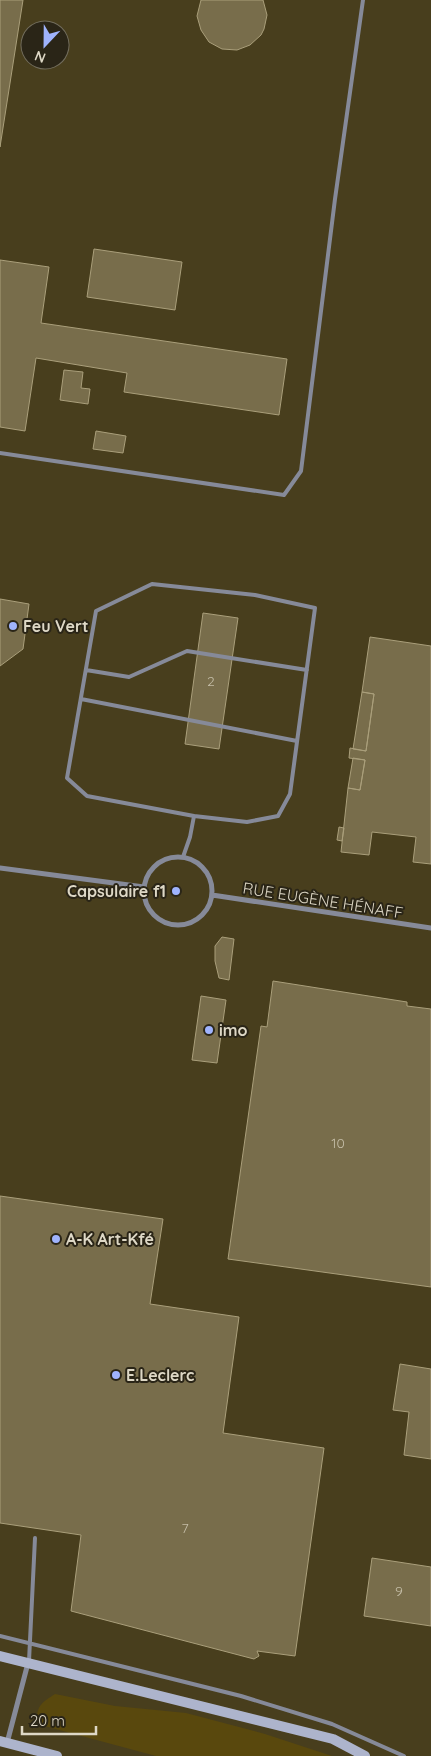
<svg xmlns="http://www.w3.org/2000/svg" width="431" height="1756" viewBox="0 0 431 1756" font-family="Quicksand,sans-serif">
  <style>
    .green { fill: #59480d }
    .building { fill: #786d4b; stroke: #aa9f7b }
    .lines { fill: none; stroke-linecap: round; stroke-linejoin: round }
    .service { stroke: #868a99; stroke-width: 4 }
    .minor { stroke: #868a99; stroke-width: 5 }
    .secondary { stroke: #adb4cc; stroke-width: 10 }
    .poi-dot { fill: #9fb3fd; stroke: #2a2517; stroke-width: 2 }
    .labels { text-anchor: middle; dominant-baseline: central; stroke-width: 4; stroke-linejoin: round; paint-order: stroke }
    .number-label { font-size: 14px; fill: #c4bda7 }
    .poi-label { font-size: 16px; font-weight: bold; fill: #ded8c6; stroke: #2a2517; text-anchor: start }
    .street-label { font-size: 16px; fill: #ded8c6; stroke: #2a2517 }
  </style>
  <rect width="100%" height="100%" fill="#483e1d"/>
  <path class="green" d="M55 1694 115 1706 186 1713 265 1734 332 1756H156L37 1724C36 1706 41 1703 55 1694Z"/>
  <path class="building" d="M0 0H23L0 147Z
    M201 0H263L267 15 264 29 261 35 250 45 237 50 222 49 209 42 201 30 197 16Z
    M94 249 182 262 175 310 87 297Z
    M0 260 49 267 41 323 287 359 279 415 124 392 127 373 36 358 25 431 0 427Z
    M64 370 83 372 81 388 90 389 88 404 60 400Z
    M96 431 126 436 123 453 93 449Z
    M0 599 29 604 23 649 0 666Z
    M203 613 238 618 219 749 185 744Z
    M370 637 431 646V864L413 862 416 837 372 832 369 855 341 852 348 788 360 790 365 760 349 758 350 748 366 751 374 694 362 692Z
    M362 692 374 694 366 751 353 749Z
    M353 758 365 760 360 790 348 788Z
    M339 827 344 828 342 841 337 840Z
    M222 937 234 939 229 980 219 978 215 961V946Z
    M273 981 407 1002V1006L431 1009V1287L228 1259 261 1026 267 1027Z
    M201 996 226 1000 217 1063 192 1060Z
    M0 1196 163 1219 150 1304 239 1317 223 1433 324 1448 295 1656 257 1651 259 1656 254 1659 71 1611 81 1535 0 1523Z
    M400 1364 431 1369V1459L404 1455 409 1412 393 1410Z
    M372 1558 431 1567V1626L364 1616Z"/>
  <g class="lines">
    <path class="service" d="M0 453 284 495 301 471 335 199 363 0
      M152 584 255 595 315 608 290 794 278 816 247 822 194 816 87 796 67 778 96 611Z
      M86 670 129 677 187 651 307 670
      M81 699 297 741
      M183 857 190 837 194 816
      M0 1636 241 1696 332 1724 404 1756
      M29 1661 35 1538"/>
    <path class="minor" d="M144 891a34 34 0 1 1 68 0a34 34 0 1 1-68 0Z
      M0 868 144 887
      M212 895 431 928
      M7 1743 28 1663"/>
    <path class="secondary" d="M0 1656 333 1739 365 1756
      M0 1741 57 1756"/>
  </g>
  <g class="poi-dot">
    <circle cx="13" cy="626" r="5"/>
    <circle cx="176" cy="891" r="5"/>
    <circle cx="209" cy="1030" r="5"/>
    <circle cx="56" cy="1239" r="5"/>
    <circle cx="116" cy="1375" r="5"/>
  </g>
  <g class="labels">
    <g class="number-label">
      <text x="211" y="681">2</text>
      <text x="338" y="1143">10</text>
      <text x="185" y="1528">7</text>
      <text x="399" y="1591">9</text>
    </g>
    <g class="poi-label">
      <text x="23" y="626">Feu Vert</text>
      <text x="166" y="891" text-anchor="end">Capsulaire f1</text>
      <text x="219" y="1030">imo</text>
      <text x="66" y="1239">A-K Art-Kfé</text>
      <text x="126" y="1375">E.Leclerc</text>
    </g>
    <g class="street-label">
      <text transform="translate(323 900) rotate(9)">RUE EUGÈNE HÉNAFF</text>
    </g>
  </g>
  <g transform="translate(45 45) rotate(202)"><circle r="24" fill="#2a2517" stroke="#726d5d"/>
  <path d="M0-4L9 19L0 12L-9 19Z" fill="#9fb3fd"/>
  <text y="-8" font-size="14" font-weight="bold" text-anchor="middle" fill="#ded8c6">N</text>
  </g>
  <path d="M22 1726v8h74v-8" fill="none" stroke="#ded8c6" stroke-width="2.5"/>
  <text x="30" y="1726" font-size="15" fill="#ded8c6" stroke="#2a2517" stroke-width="4" paint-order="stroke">20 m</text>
</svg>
